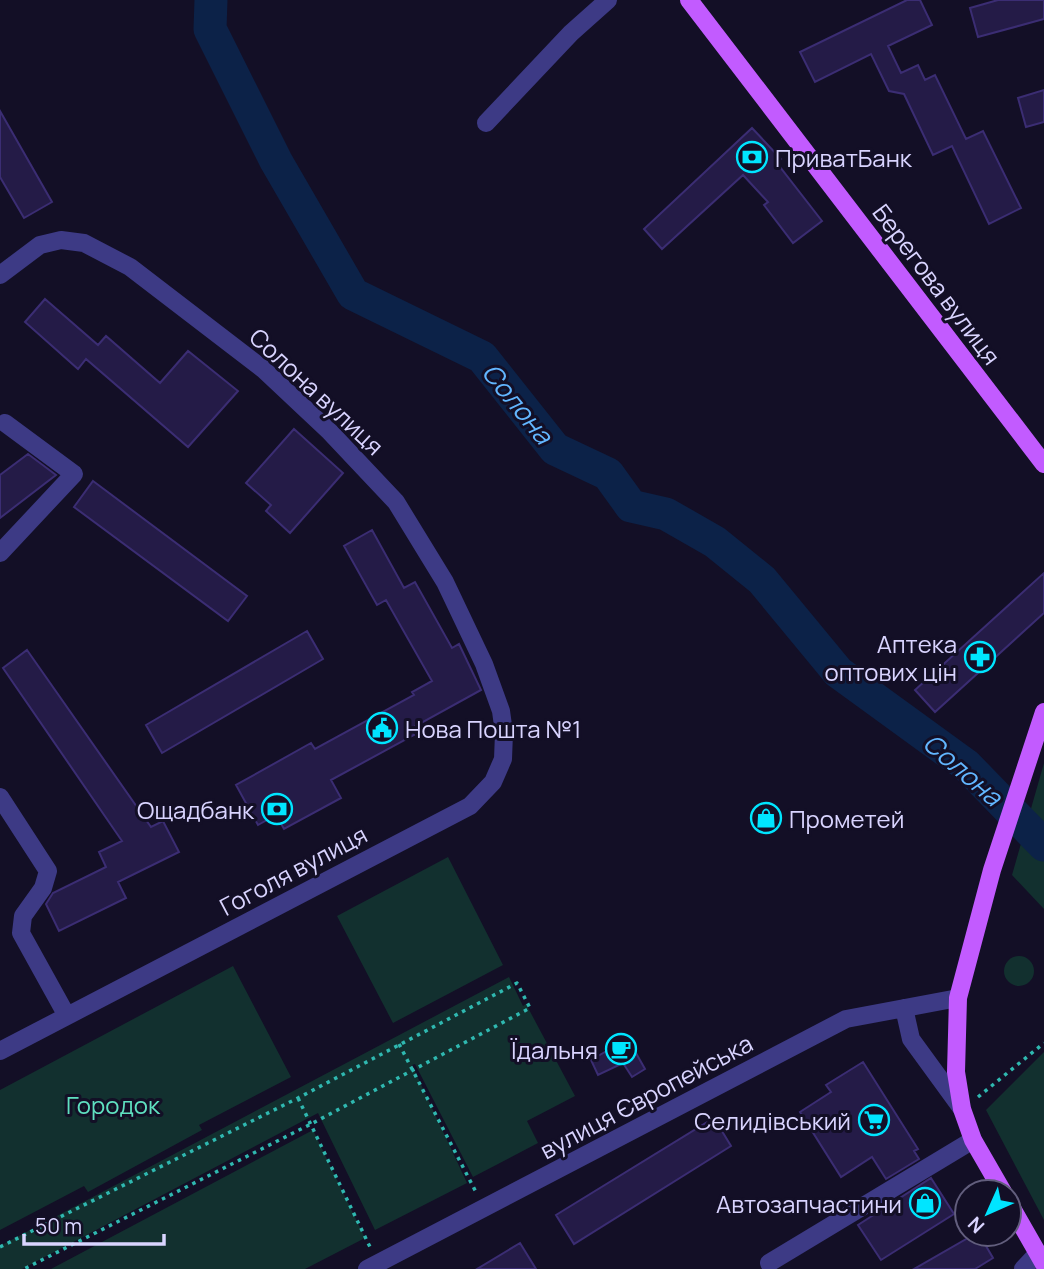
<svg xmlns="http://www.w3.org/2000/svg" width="1044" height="1269" viewBox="0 0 1044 1269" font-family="Manrope,sans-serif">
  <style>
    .green { fill: #12302f }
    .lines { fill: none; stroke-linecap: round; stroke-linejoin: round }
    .river { stroke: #0c2248; stroke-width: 33 }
    .building { fill: #241b47; stroke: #3b2d73; stroke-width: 2 }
    .path { stroke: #2fb8b0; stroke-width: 3.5; stroke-dasharray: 3.5 5; stroke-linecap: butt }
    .minor { stroke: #3d3a85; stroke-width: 18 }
    .major { stroke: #c25bff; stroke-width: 18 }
    .labels { text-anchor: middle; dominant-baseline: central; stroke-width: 6; stroke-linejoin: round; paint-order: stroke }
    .poi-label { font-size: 24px; fill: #d9d4ff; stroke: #130f26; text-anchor: end }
    .street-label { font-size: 24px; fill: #d9d4ff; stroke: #130f26 }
    .park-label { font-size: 24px; fill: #5fe0c0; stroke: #130f26 }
    .water-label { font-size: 26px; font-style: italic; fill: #62b6ff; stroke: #130f26 }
  </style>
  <rect width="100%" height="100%" fill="#130f26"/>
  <path class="green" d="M1044 763V909L1012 875Z
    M448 857 503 965 393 1023 337 916Z
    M1004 971a15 15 0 1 1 30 0a15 15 0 1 1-30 0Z
    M233 966 291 1077 199 1125 202 1130 88 1192 84 1186 0 1230V1090Z
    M509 977 523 1006 526 1004 575 1096 527 1121 538 1143 473 1177 415 1064 412 1065 467 1183 375 1230 318 1113 22 1269H0V1246Z
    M1044 1052V1220L986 1110Z
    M313 1130 365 1238 305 1269H51Z"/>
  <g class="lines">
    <path class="river" d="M211 0 210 29 276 161 353 294 482 357 555 449 608 474 631 506 666 514 715 542 762 580 838 672 966 765 1044 845"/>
  </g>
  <path class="building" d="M907 0H920L932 25 888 46 901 73 918 65 925 80 935 75 966 139 983 131 1021 208 989 224 952 146 933 155 904 94 889 91 871 54 815 82 800 52Z
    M998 0H1044V19L978 37 970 8Z
    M1044 90V122L1026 127 1018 98Z
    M0 111 52 202 24 218 0 177Z
    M752 128 781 159 777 163 822 221 793 243 764 205 768 202 743 175 662 249 644 229Z
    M45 299 98 345 106 336 160 383 188 351 238 391 188 447 86 359 78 369 25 322Z
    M294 429 343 473 290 533 266 511 271 505 246 483Z
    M28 454 56 475 0 518V475Z
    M93 481 247 596 228 621 74 507Z
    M372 530 404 588 415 582 452 648 459 644 481 690 410 729 414 735 331 780 341 798 284 829 276 815 258 825 236 785 311 743 315 749 414 695 412 692 432 681 386 600 377 605 344 546Z
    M1044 573V613L935 712 915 690Z
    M307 631 323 659 162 753 146 725Z
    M27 650 151 827 163 821 179 852 118 882 126 898 59 931 46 904 53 893 106 867 99 852 122 841 3 668Z
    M628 1039 645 1069 632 1077 623 1063 598 1075 591 1060Z
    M863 1062 918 1149 914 1151 919 1159 886 1179 872 1157 841 1177 800 1112 831 1092 826 1085Z
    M714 1118 731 1146 574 1244 556 1215Z
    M931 1178 954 1214 881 1260 858 1225Z
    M975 1234H979L993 1258 975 1269H914Z
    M520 1243 536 1269H477Z"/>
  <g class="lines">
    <path class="path" d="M399 1044 477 1194
      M978 1097 1044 1043
      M298 1098 371 1249
      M0 1247 298 1098 517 983 530 1008 311 1124 24 1269"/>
    <path class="minor" d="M486 123 571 33 608 0
      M0 275 40 245 61 240 84 243 130 267 263 369 330 432 396 502 445 582 484 664 501 711 504 733 503 759 493 782 470 806 0 1051
      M0 553 74 474 5 423
      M0 797 48 871 43 888 23 916 21 933 67 1016
      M904 1008 911 1039 962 1109
      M769 1263 973 1140
      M367 1269 846 1019 958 998
      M1023 1269 1038 1253"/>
    <path class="major" d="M689 0 1044 464
      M1003 1192 973 1140 962 1109 956 1072 958 998 992 870 1044 712
      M1009 1203 1044 1264"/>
  </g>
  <defs>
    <g id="bank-ring" transform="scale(1.575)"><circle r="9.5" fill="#130f26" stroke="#00e5ff" stroke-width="1.5"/><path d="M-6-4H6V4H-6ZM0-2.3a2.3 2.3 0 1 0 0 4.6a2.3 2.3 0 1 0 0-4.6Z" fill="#00e5ff"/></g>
    <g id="pharmacy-ring" transform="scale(1.575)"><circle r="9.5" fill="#130f26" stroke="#00e5ff" stroke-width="1.5"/><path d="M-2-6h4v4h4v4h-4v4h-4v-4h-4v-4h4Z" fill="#00e5ff"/></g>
    <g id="civic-ring" transform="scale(1.575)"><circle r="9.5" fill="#130f26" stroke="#00e5ff" stroke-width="1.5"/><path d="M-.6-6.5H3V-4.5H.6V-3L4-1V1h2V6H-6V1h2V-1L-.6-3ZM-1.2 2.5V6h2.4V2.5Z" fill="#00e5ff"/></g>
    <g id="shop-ring" transform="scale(1.575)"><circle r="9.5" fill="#130f26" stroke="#00e5ff" stroke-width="1.5"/><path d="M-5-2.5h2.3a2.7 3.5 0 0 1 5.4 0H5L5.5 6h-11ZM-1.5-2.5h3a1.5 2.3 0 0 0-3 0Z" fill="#00e5ff"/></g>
    <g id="cafe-ring" transform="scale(1.575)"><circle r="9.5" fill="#130f26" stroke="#00e5ff" stroke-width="1.5"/><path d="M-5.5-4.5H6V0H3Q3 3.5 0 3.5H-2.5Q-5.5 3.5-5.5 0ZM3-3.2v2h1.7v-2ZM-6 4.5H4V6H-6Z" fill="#00e5ff"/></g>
    <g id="supermarket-ring" transform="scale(1.575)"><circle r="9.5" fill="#130f26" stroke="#00e5ff" stroke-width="1.5"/><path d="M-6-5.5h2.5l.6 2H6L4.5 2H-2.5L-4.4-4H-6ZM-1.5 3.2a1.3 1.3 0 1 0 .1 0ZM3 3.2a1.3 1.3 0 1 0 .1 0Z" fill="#00e5ff"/></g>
  </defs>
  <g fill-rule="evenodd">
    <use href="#bank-ring" x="752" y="157"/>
    <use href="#pharmacy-ring" x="980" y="657"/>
    <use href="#civic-ring" x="382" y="728"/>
    <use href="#bank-ring" x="277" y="809"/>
    <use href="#shop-ring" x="766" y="818"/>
    <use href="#cafe-ring" x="621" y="1049"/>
    <use href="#supermarket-ring" x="874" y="1120"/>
    <use href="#shop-ring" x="925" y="1203"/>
  </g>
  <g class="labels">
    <g class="poi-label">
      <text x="775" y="157" text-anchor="start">ПриватБанк</text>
      <text x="957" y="643">Аптека<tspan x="957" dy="28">оптових цін</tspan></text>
      <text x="405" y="728" text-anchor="start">Нова Пошта №1</text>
      <text x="254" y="809">Ощадбанк</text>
      <text x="789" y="818" text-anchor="start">Прометей</text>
      <text x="598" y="1049">Їдальня</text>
      <text x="851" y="1120">Селидівський</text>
      <text x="902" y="1203">Автозапчастини</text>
    </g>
    <g class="street-label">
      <text transform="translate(937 284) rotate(53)">Берегова вулиця</text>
      <text transform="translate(317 391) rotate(43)">Солона вулиця</text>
      <text transform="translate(293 870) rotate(-28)">Гоголя вулиця</text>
      <text transform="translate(646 1096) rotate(-28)">вулиця Європейська</text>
    </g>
    <g class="park-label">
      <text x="113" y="1104">Городок</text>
    </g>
    <g class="water-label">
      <text transform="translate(518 403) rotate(51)">Солона</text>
      <text transform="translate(963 769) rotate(41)">Солона</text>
    </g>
  </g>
  <g transform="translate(988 1213) rotate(225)"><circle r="33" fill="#130f26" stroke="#625e7d" stroke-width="2"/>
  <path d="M0-5L12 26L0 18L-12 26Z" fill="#00e5ff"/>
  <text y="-10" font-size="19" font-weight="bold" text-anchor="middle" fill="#d9d4ff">N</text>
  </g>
  <path d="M24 1234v10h140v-10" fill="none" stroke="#d9d4ff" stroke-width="3.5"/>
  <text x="35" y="1234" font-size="21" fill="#d9d4ff" stroke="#130f26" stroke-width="5" paint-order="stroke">50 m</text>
</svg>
